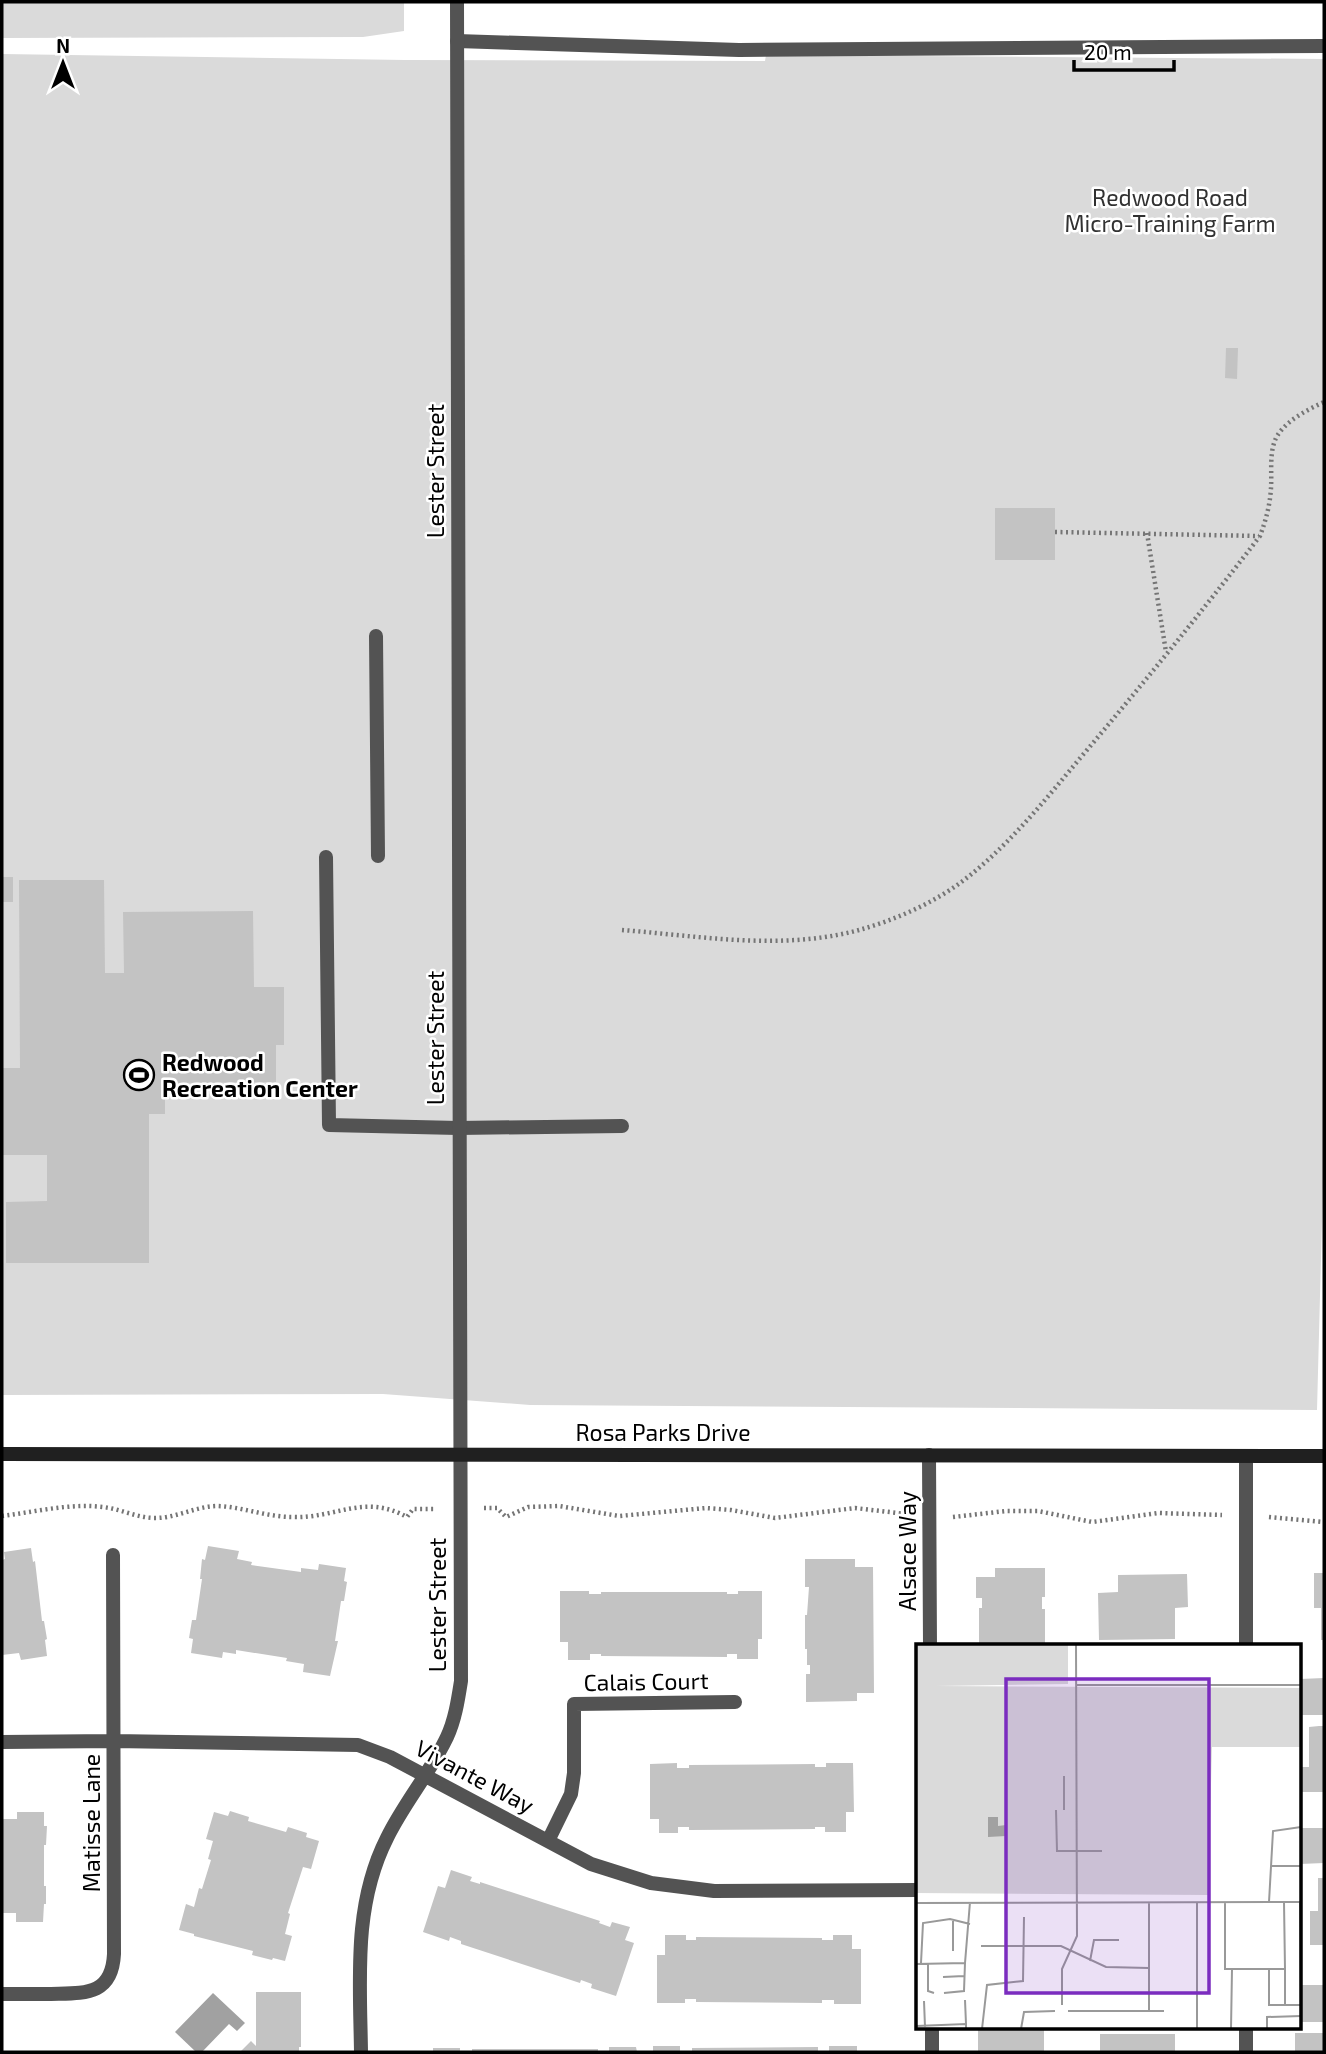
<svg xmlns="http://www.w3.org/2000/svg" width="1326" height="2054" viewBox="0 0 1326 2054" font-family="'Exo 2',sans-serif">
  <style>
    .green { fill: #dadada }
    .water { fill: #a1a1a1 }
    .building { fill: #c3c3c3 }
    .lines { fill: none; stroke-linecap: round; stroke-linejoin: round }
    .path { stroke: #757575; stroke-width: 4.5; stroke-dasharray: 2 3.5; stroke-linecap: butt }
    .lane { stroke: #535353; stroke-width: 14 }
    .street { stroke: #535353; stroke-width: 14 }
    .secondary { stroke: #202020; stroke-width: 14 }
    .labels { text-anchor: middle; dominant-baseline: central; stroke-width: 5; stroke-linejoin: round; paint-order: stroke }
    .park-label { font-size: 23px; fill: #313131; stroke: #fff }
    .street-label { font-size: 23px; fill: #000; stroke: #fff }
    .poi-label { font-size: 23px; font-weight: bold; fill: #000; stroke: #fff; text-anchor: start }
    .inset-road { fill: none; stroke: #999; stroke-width: 2 }
    .view { fill: #7b2cbf; fill-opacity: 0.15; stroke: #7b2cbf; stroke-width: 3.5 }
    .inset-edge { fill: none; stroke: #000; stroke-width: 3.5 }
  </style>
  <rect width="100%" height="100%" fill="#fff"/>
  <path class="green" d="M2 2H404V31L363 37 2 38Z
    M2 54 405 60 765 61 766 55 1324 59V1145L1317 1410 530 1405 383 1394 2 1395Z"/>
  <path class="water" d="M213 1993 245 2023 237 2031 229 2024 202 2052H196L175 2032Z"/>
  <path class="building" d="M1226 348H1238L1237 379 1225 378Z
    M995 508H1055V560H995Z
    M2 877H13V902H2Z
    M19 880H104L105 973H124L123 912 253 911 254 987H284V1045H276V1082L165 1083V1114H149V1263H6V1202L47 1201V1155H2V1068H20Z
    M208 1546 239 1551 237 1559 252 1562 251 1565 301 1572V1568L318 1570 319 1564 346 1568 344 1581 347 1582 344 1601H341L335 1641H338L330 1676 303 1672 304 1664 286 1661 287 1658 236 1650V1654L223 1652 222 1658 191 1653 193 1639 189 1638 192 1620H196L202 1579H200L202 1559 205 1560Z
    M31 1548 33 1562 35 1561 42 1621H44L47 1639 45 1640 47 1656 21 1660 19 1653 2 1655V1560L5 1559 4 1552Z
    M805 1559H855V1567H873L874 1693H857V1701L806 1702V1674H810V1665H807V1649H805V1615H807L809 1587H805Z
    M995 1568H1045V1597H1042V1609H1045V1646H979V1608H982V1598H976V1577H995Z
    M1314 1573H1324V1640H1321V1608H1314Z
    M1187 1574 1188 1607 1175 1608V1639L1099 1640 1098 1593 1118 1592V1575Z
    M560 1591H589V1594H601V1592H727V1594H738V1591H762V1639H758V1659H737V1654H727V1657L601 1656V1654H590V1660H568V1642H560Z
    M1324 1678V1715H1300V1679Z
    M1319 1726H1324V1792H1300V1767H1309V1727Z
    M677 1763V1768H689V1765L815 1764V1767H826V1763H853L854 1812H846V1832H825V1827H815V1829L689 1830V1827H678V1833H659V1819H650V1764Z
    M230 1811 249 1817 248 1821 286 1832 288 1827 307 1833 306 1837 319 1841 311 1869 303 1867 288 1913 290 1914 285 1934 292 1936 285 1961 273 1958 272 1960 252 1955 253 1951 194 1936V1934L179 1930 186 1904 194 1907 199 1888 202 1889 211 1860 208 1859 213 1841 206 1839 214 1812 228 1816Z
    M17 1812H44V1826H47L46 1845H44V1886H46V1904H44L43 1922H16V1913H2V1819H17Z
    M1300 1828H1324V1863L1300 1864Z
    M451 1870 472 1877 470 1881 480 1884V1882L600 1921 599 1923 610 1927 612 1922 630 1927 625 1940 634 1943 616 1996 591 1988 592 1984 581 1980 580 1983 461 1944V1941L450 1937 449 1941 423 1932 438 1886 445 1888Z
    M1318 1878H1324V1945H1310V1911H1318Z
    M665 1935H686V1940H696V1937L822 1938V1940H833V1935H852V1949H861V2004H834V2000H822V2003L696 2002V1999H685V2003H657V1955H665Z
    M1300 1985H1324V2022H1300Z
    M256 1992H301V2047H299V2052H240L251 2041 256 2046Z
    M978 2028H1044V2052H978Z
    M1295 2033H1324V2052H1295Z
    M1100 2034H1175V2052H1100Z
    M653 2046H680V2052H653Z
    M829 2046H857V2052H829Z
    M609 2047H636L637 2052H609Z
    M818 2047V2052H692V2048Z
    M433 2048H460V2052H433Z
    M472 2049H598V2052H472Z"/>
  <g class="lines">
    <path class="path" d="M1055 532 1259 536
      M1147 533 1166 652
      M622 930C700 936 782 951 859 930 895 920 934 903 964 880 1012 843 1048 796 1087 750 1146 680 1204 609 1260 536 1266 520 1270 505 1271 488 1272 472 1269 453 1276 438 1285 421 1307 410 1324 402
      M484 1508H497L506 1517 528 1507 559 1506 619 1516 706 1508 731 1510 775 1518 855 1508 906 1514
      M2 1516C35 1512 69 1503 103 1507 121 1509 137 1518 155 1518 177 1518 196 1506 218 1506 243 1507 267 1517 292 1517 335 1519 364 1493 407 1517L413 1509H436
      M953 1517 1006 1511H1038L1092 1522 1158 1513 1222 1515
      M1269 1517 1324 1522"/>
    <path class="lane" d="M457 41 739 50 1324 46
      M376 636 378 856
      M326 857 329 1125 458 1128 622 1126"/>
    <path class="street" d="M929 1455 930 1646
      M1246 1456V1646
      M2 1742 114 1741 358 1745 390 1757 591 1864 651 1883 714 1891 918 1890
      M548 1841 571 1794 574 1773V1704L735 1702
      M2 1994C18 1994 35 1994 51 1994 84 1993 112 1996 114 1954L113 1555
      M932 2028V2052
      M1246 2028V2052
      M361 2052C360 1979 353 1905 387 1838 404 1803 430 1773 447 1737 455 1720 458 1700 461 1681L457 2"/>
    <path class="secondary" d="M2 1454 1324 1456"/>
  </g>
  <defs>
    <g id="stadium-ring" transform="scale(1.575)"><circle r="9.5" fill="#fff" stroke="#000" stroke-width="1.5"/><path d="M0-5a6.5 5 0 1 0 0 10a6.5 5 0 1 0 0-10ZM-3.5-1.8h7v3.6h-7Z" fill="#000"/></g>
  </defs>
  <g fill-rule="evenodd">
    <use href="#stadium-ring" x="139" y="1075"/>
  </g>
  <g class="labels">
    <g class="park-label">
      <text x="1170" y="197">Redwood Road<tspan x="1170" dy="26">Micro-Training Farm</tspan></text>
    </g>
    <g class="street-label">
      <text transform="translate(435 471) rotate(-90)">Lester Street</text>
      <text transform="translate(435 1038) rotate(-90)">Lester Street</text>
      <text x="663" y="1432">Rosa Parks Drive</text>
      <text transform="translate(907 1551) rotate(-90)">Alsace Way</text>
      <text transform="translate(437 1605) rotate(-90)">Lester Street</text>
      <text transform="translate(646 1681) rotate(-1)">Calais Court</text>
      <text transform="translate(475 1776) rotate(28)">Vivante Way</text>
      <text transform="translate(91 1823) rotate(-90)">Matisse Lane</text>
    </g>
    <g class="poi-label">
      <text x="162" y="1062">Redwood<tspan x="162" dy="26">Recreation Center</tspan></text>
    </g>
  </g>
  <g transform="translate(916 1644)">
    <rect width="385" height="385" fill="#fff"/>
    <path d="M0 0H152V40L19 42 385 44V103H296L292 251 0 249Z" fill="#dadada"/>
    <path d="M72 173H82V182L90 181V192L72 193Z" fill="#a1a1a1"/>
    <path class="inset-road" d="M160 41H385M148 132V166M140 166 141 207H186M355 222H385M233 258V367M281 258V385M309 258V325H353M353 258 357 187 385 183M368 258 369 325H353V361H385L384 258M0 259 385 258M37 277V307M65 302H145L190 323 233 324M174 317 178 296H203M5 319 7 279 34 275 54 280M12 319V347L18 349M0 320 49 319 54 258M369 325V361M27 333 48 332M28 349 48 347 49 319M49 356 50 380M8 357 9 383M146 361V325L161 292 160 0M152 367H248M0 382 50 380V385M66 385 71 341 107 337 108 273M105 385 108 368 139 367M315 385 316 325M351 385V373L385 372"/>
    <path class="view" d="M90 35H293V349H90Z"/>
    <rect width="385" height="385" class="inset-edge"/>
  </g>
  <rect width="1326" height="2054" fill="none" stroke="#000000" stroke-width="7"/>
  <g transform="translate(63 63)" stroke="#ffffff" stroke-width="5" paint-order="stroke">
  <path d="M0-5L12 26L0 18L-12 26Z" fill="#000000"/>
  <text y="-10" font-size="19" font-weight="bold" text-anchor="middle" fill="#000000">N</text>
  </g>
  <path d="M1074 60v10h100v-10" fill="none" stroke="#000000" stroke-width="3.5"/>
  <text x="1084" y="60" font-size="21" fill="#000000" stroke="#ffffff" stroke-width="5" paint-order="stroke">20 m</text>
</svg>
